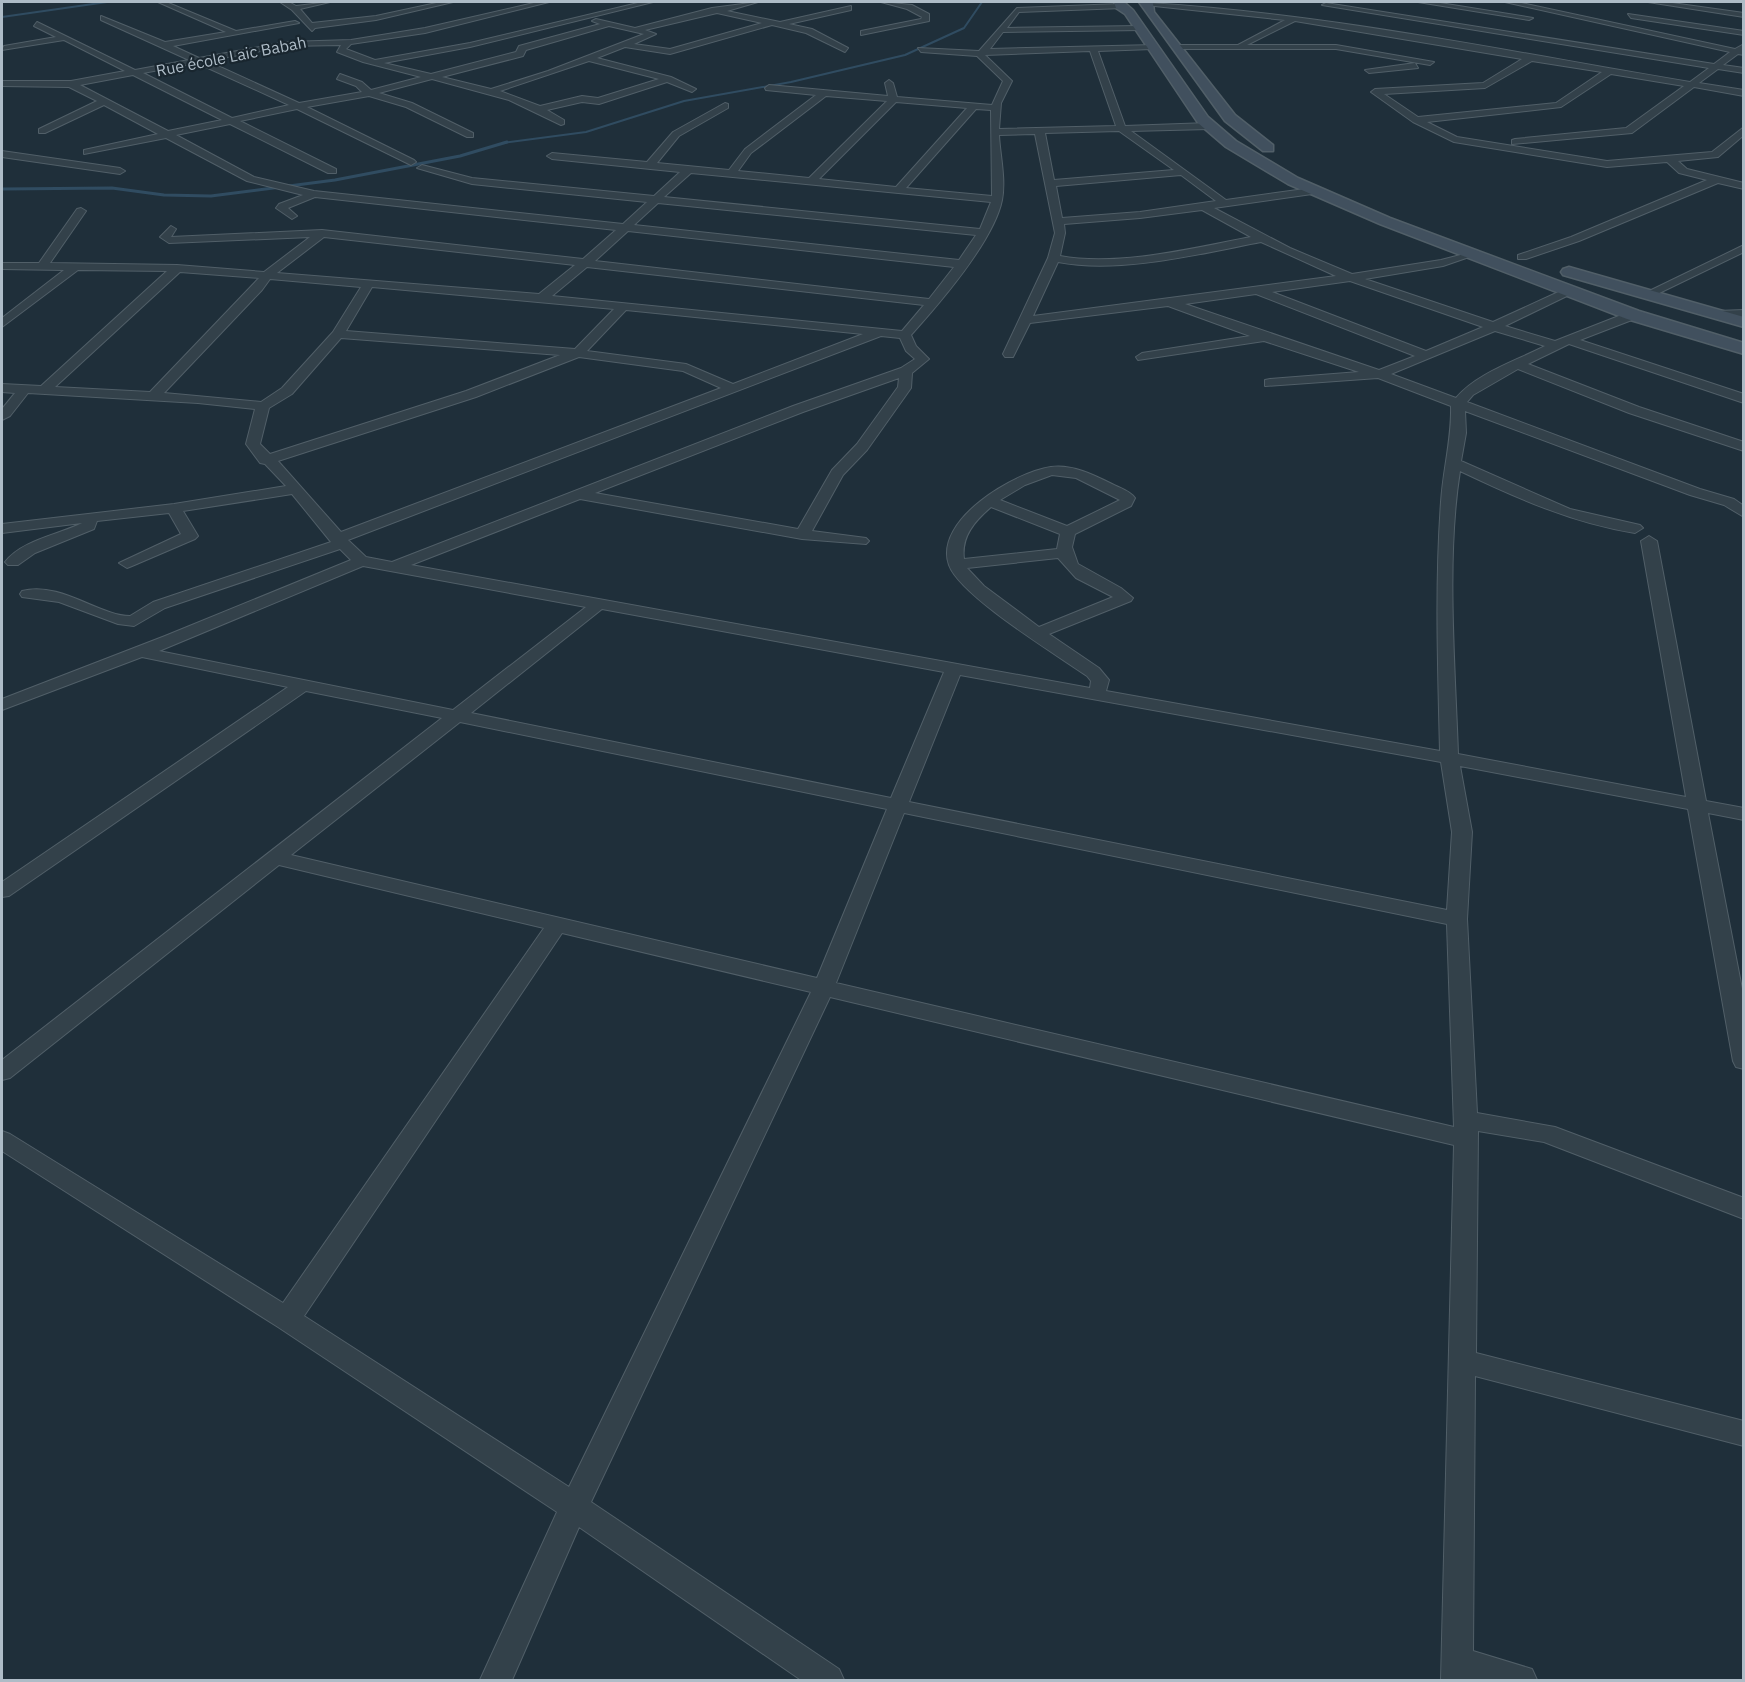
<svg xmlns="http://www.w3.org/2000/svg" width="1745" height="1682" viewBox="0 0 1745 1682" font-family="'IBM Plex Sans',sans-serif">
  <style>
    .lines { fill: none; stroke-linecap: round; stroke-linejoin: round }
    .stream-far1 { stroke: #304c61; stroke-width: 2 }
    .stream { stroke: #304c61; stroke-width: 3 }
    .street-casing { stroke: #515f68; stroke-width: 2 }
    .secondary-casing { stroke: #515f68; stroke-width: 3 }
    .street { fill: #33414a; fill-rule: evenodd }
    .secondary { fill: #41505e; fill-rule: evenodd }
    .labels { text-anchor: middle; dominant-baseline: central; stroke-width: 4.5; stroke-linejoin: round; paint-order: stroke }
    .far-street-label { font-size: 16px; fill: #aebcc7; stroke: #19262f }
  </style>
  <rect width="100%" height="100%" fill="#1f2f3a"/>
  <g class="lines">
    <path class="stream-far1" d="M2 17 107 2
      M502 143 586 132 684 101 791 82 905 55 964 28 982 2"/>
    <path class="stream" d="M2 189 112 188 164 195 211 196 335 180 460 156 507 142"/>
    <g class="street-casing">
      <path id="street" d="M158 2H166L236 31 295 21 299 23 173 46 199 58 287 42 351 40 425 28 538 2H549L425 33 351 44 346 49 375 60 470 43 642 2H653L470 47 384 63 431 74 516 52 519 46 600 24 592 21 596 19 635 28 712 8 758 2 727 11 780 22 851 6V10L789 24 812 29 848 48 845 52 806 33 772 25 670 54 625 47 597 58 671 77 696 89 692 92 667 82 599 104 582 102 547 110 564 120V124L561 125 509 100 432 79 379 93 412 103 473 133V137H467L406 107 369 96 307 107 414 160 416 162 411 165 297 109 240 121 336 169V173H328L230 124 176 135 254 177 314 191 623 224 647 202 472 184 417 168 422 165 472 178 654 196 680 172 552 159 547 156 552 153 647 162 673 132 725 103 728 104V108L679 136 657 163 729 170 745 149 816 95 766 90 765 88 769 85 888 96 885 83 889 80 893 83 897 97 992 105 1003 81 977 56 921 52 918 48 979 51 1017 8 1120 4 1123 8 1019 12 1007 28 1139 26 1142 30 1003 32 990 49 1155 45 1152 49 1098 51 1125 126 1209 123 1214 126 1209 129 1131 131 1226 200 1312 188 1317 191 1312 194 1214 208 1290 248 1352 274 1441 260 1472 252V256L1443 266 1365 279 1493 322 1565 289H1573V293L1505 326 1555 341 1629 312H1637V318L1580 340 1744 394V403L1569 344 1528 364 1639 407 1744 442V451L1629 413 1518 369 1473 395 1467 402 1700 489 1734 499 1744 506V517L1724 505 1690 495 1465 411 1466 433 1461 461 1570 509 1640 525 1643 528 1635 533C1572 523 1517 498 1460 471 1446 559 1455 664 1458 754L1686 797 1641 541 1649 536 1657 541 1706 801 1744 808V820L1708 813 1744 999V1069L1736 1067 1733 1061 1688 809 1460 766 1472 832 1467 919 1477 1113 1555 1127 1744 1198V1219L1544 1142 1478 1131 1476 1353 1744 1421V1446L1475 1376 1473 1651 1532 1669 1537 1680H1441L1454 1145 830 997 591 1502 839 1669 844 1680H801L579 1527 512 1680H480L557 1512 278 1327 2 1151V1131L10 1134 283 1303 544 928 279 865 10 1078 2 1080V1060L442 718 306 691 9 896 2 897V882L288 687 142 657 2 710V699L165 636 351 560 340 549 165 608 134 626 118 624 59 602 22 597 20 594 22 591C61 581 99 616 130 616L153 602 331 542 292 494 183 511 198 536 195 539 132 566 127 568 119 563 181 534 169 513 97 521 94 529 35 553 18 565H8L5 562C22 540 58 535 82 523L2 533V524L174 504 286 486 265 464 260 463 246 444 255 409 198 403 28 393 10 416 2 420V409L15 393 2 392V384L41 386 167 271 78 270 2 327V318L64 270 2 269V263H39L77 209 81 208 86 211 50 263 177 265 264 272 310 237 169 243 160 237 171 226 176 229 171 237 322 230 583 259 616 230 315 197 288 208 297 216 292 219 276 208 279 204 303 195 247 181 166 138 84 154V150L158 134 104 105 45 133H39V129L97 101 69 87 2 86V81H71L125 71 64 40 2 50 4 46 56 37 34 26 37 22 135 70 189 60 101 20V16L165 42 226 32ZM717 13 762 23 670 49 634 44 656 34 645 30ZM609 26 644 34 548 71 491 89 442 77 523 56 526 50ZM341 45 337 52 363 62 421 77 371 90 362 82 340 74 337 79 356 86 362 92 299 103 207 61 287 46ZM1090 51 1116 126 999 129 1001 103 1012 81 985 55ZM589 61 659 79 598 98 582 96 540 106 500 91ZM197 63 289 105 232 118 143 73ZM133 75 222 120 168 131 80 85ZM826 96 887 101 809 178 738 171 751 153ZM896 102 967 108 896 187 819 179ZM976 109 991 110 992 196 906 188ZM1119 131 1174 170 1054 180 1045 133ZM1035 134 1055 233 1048 258 1003 354 1005 357H1013L1030 323 1168 306 1250 336 1142 353 1136 357 1138 360 1264 341 1359 372 1270 379 1265 380V386L1378 378 1451 406C1452 439 1443 469 1441 502 1435 585 1438 668 1440 751L1106 691 1109 680 1099 668 1049 634 1131 601 1133 598 1121 588 1078 564 1072 547 1075 534 1131 506 1135 498C1130 491 1120 488 1112 484 1094 475 1072 464 1051 467 1015 472 933 520 949 565 960 596 1057 655 1087 676L1091 681 1090 688 411 565 580 499 802 539 866 544 869 541 866 538 812 531 843 475 867 450 911 388 912 373 929 359 916 346 911 335C938 305 994 241 1002 200 1006 179 1000 155 999 135ZM691 173 991 202 980 229 664 197ZM1181 175 1216 201 1140 212 1062 218 1056 186ZM658 203 976 235 959 260 634 225ZM1202 210 1251 237C1194 248 1118 267 1060 256L1065 233 1064 224 1140 218ZM628 231 954 267 929 299 595 261ZM324 237 575 265 539 294 277 273ZM1261 242 1336 276 1033 316 1058 262C1119 274 1199 254 1261 242ZM587 267 924 305 902 331 552 296ZM180 272 259 278 150 392 55 387ZM270 279 361 287 333 332 282 388 261 402 164 393 262 290ZM1350 281 1483 327 1426 351 1272 292ZM372 287 614 309 575 349 346 331ZM1256 294 1415 356 1379 370 1185 304ZM626 310 863 334 733 384 686 364 587 351ZM1495 331 1545 346C1516 361 1477 373 1456 398L1391 374ZM881 336 900 338 906 351 915 359 901 368 793 406 392 562 366 557 348 540ZM341 338 560 355 466 391 270 454 260 444 269 408 292 394ZM579 357 683 371 721 388 341 532 278 461 476 397ZM899 378 898 387 857 444 832 470 798 529 595 493 803 412ZM1052 475 1076 478 1120 500 1067 526 1000 500 1025 485ZM991 507 1060 534 1057 549 964 559C961 536 975 521 991 507ZM1058 558 1076 578 1113 597 1039 627 984 586 967 568ZM363 566 586 607 453 710 159 651ZM602 609 944 672 891 798 471 713ZM960 675 1441 762 1452 832 1447 910 909 802ZM460 722 887 809 817 978 291 855ZM904 813 1447 924 1454 1127 836 983ZM562 933 811 992 569 1487 304 1316Z
        M280 2H289L296 6 330 2 300 9 312 23 376 16 441 2H453L376 20 315 28 312 31 292 10Z
        M881 2 912 5 929 14V21L861 35V31L921 19 922 17 907 9Z
        M1418 2H1434L1533 18 1529 20Z
        M1505 2H1517L1735 49 1744 44V55L1738 54 1723 65 1744 68V73L1718 69 1699 83 1744 90V96L1694 87 1632 133 1512 144V140L1515 139 1626 128 1684 86 1611 74 1561 107 1427 122 1457 137 1607 161 1712 152 1744 127V135L1718 157 1678 161 1687 169 1744 183V189L1718 183 1579 241 1526 259H1518V255L1571 237 1707 180 1679 173 1667 162 1607 167 1454 142 1413 122 1371 92 1375 89 1483 83 1522 59 1295 21 1247 45H1336L1434 62 1430 65 1336 49H1175L1172 45H1238L1285 20 1145 5 1149 3C1330 14 1510 52 1690 82L1709 68 1322 5 1326 3 1714 64 1730 52ZM1532 61 1602 72 1556 103 1418 117 1384 94 1485 88Z
        M1648 2H1665L1744 13V17Z
        M1628 14 1744 31V35L1631 18Z
        M1415 63 1418 68 1369 73 1365 70Z
        M2 151 120 168 125 171 120 174 2 157Z
        M1744 245V252L1651 297 1641 295Z
        M1744 310V318L1717 319 1711 315 1717 311Z"/>
    </g>
    <g class="secondary-casing">
      <path id="secondary" d="M1114 2H1124L1133 10 1208 117 1236 141 1298 178 1390 218 1639 311 1744 343V354L1627 319 1380 224 1288 184 1226 147 1198 123 1125 14 1116 8Z
        M1139 2 1153 3 1154 12 1235 115 1273 145V151H1263L1225 121Z
        M1569 267 1744 317V327L1563 275 1561 272 1563 269Z"/>
    </g>
    <use href="#street" class="street"/>
    <use href="#secondary" class="secondary"/>
  </g>
  <g class="labels">
    <g class="far-street-label">
      <text transform="translate(231 56) rotate(-11)">Rue école Laic Babah</text>
    </g>
  </g>
  <rect width="1745" height="1682" fill="none" stroke="#aebcc7" stroke-width="6"/>
</svg>
